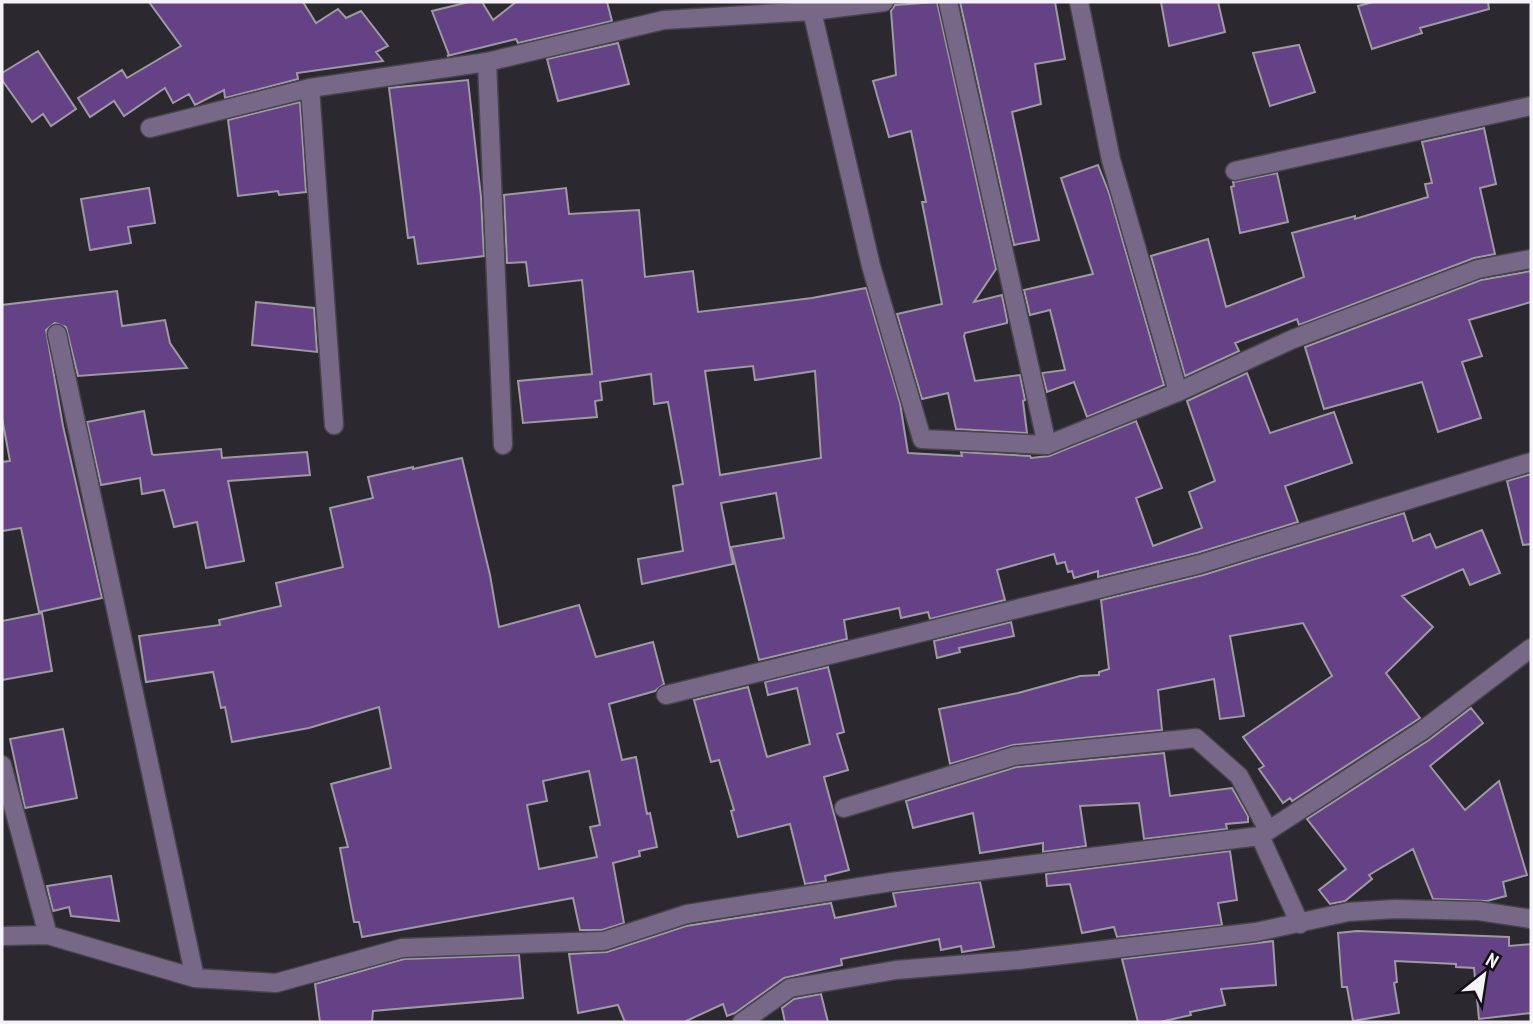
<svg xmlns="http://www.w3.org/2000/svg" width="1533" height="1024" viewBox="0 0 1533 1024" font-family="'PT Sans Narrow',sans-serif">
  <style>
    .building { fill: #654186; stroke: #9e9aa3; stroke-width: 2; fill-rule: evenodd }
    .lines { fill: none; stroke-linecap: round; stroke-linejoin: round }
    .lane-casing { stroke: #47444b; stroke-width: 21 }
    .street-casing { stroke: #47444b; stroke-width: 21 }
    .lane { stroke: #776887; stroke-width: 18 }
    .street { stroke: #776887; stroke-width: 18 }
  </style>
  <rect width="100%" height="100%" fill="#2b282f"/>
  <path class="building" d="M149 2H303L316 23 338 9 346 18 361 11 388 46 376 52 383 61 297 73 298 79 225 98 224 90 195 105 189 94 173 103 165 88 124 116 114 101 90 117 78 98 122 70 127 78 181 46Z
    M469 2H482L493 20 516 2H607L612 21 518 43 516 39 447 56 449 55 432 11Z
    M937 2 996 269 974 302 1002 295 1007 320V323L965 333 964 336 975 381 1020 375 1025 400 1023 401 1027 433 956 429 948 393 922 399 897 314 942 304 922 202H926L911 131 889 137 873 81 896 75 891 11 895 5Z
    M960 2H1055L1065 59 1035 64 1041 104 1012 112 1039 240 1014 245Z
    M1161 2H1218L1225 32 1169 46Z
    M1373 2H1488L1489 9 1420 28 1422 33 1372 49 1358 6Z
    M618 43 629 84 558 101 547 59Z
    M1299 45 1315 92 1270 106 1253 53Z
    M38 51 76 109 51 126 43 114 32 122 2 80V73Z
    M468 80 481 197 484 256 418 264 414 237 408 238 389 88Z
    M300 102 306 192 279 195 278 191 238 196 228 120Z
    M1484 128 1496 184 1480 188 1495 254 1474 258 1299 325 1297 319 1235 343 1239 351 1185 376 1151 256 1208 239 1226 307 1304 277 1292 233 1355 216V219L1428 197 1425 184 1432 183 1422 142Z
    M1098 165 1109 193 1164 385 1087 417 1074 382 1047 392 1042 373 1065 370 1050 310 1030 315 1024 290 1093 274 1061 178Z
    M1277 173 1288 222 1240 233 1231 187 1234 186 1233 182Z
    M149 188 155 223 128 227 131 243 90 250 81 199Z
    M566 188 569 214 639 210 645 277 693 271 698 312 812 298 866 288 900 403 908 453 962 456 961 452 1030 456 1031 458 1049 456 1136 421 1162 488 1136 498 1153 546 1202 528 1189 492 1215 481 1187 401 1247 373 1270 433 1334 412 1352 463 1285 486 1298 522 1197 553 1098 577V571L1074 578 1072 571 1068 572 1065 562 1057 564 1054 554 997 570 1005 600 930 619 928 612 901 618 899 608 844 620 847 639 759 660 731 547 784 538 776 493 721 503 733 564 642 584 638 559 683 551 673 486 683 484 668 402 654 404 651 374 600 382 602 400 595 401 597 417 523 423 518 381 592 374 582 280 529 286 526 262 507 263 504 195ZM753 366 755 380 815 371 821 458 720 475 705 371Z
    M1531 271V302L1469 320 1482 356 1462 362 1481 418 1438 432 1422 382 1324 409 1305 347 1481 280Z
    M117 291 122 326 165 320 170 343 187 368 78 376 66 327 55 323 46 330 63 426 102 598 39 612 21 528 2 531V462L10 461 2 418V305Z
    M256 302 314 308 317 352 252 345Z
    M144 411 152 454 154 455 221 449 222 458 307 452 310 475 228 481 244 561 206 568 197 522 174 527 164 490 142 494 140 478 101 485 87 422Z
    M462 458 490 575 499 627 579 605 596 657 653 642 664 684 655 691 609 704 622 760 636 757 647 814 650 813 657 847 639 851 640 856 613 863 624 923 602 930H580L573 898 362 937 359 922H354L340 848 348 847 331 784 391 768 379 707 309 728 232 742 225 707 221 708 213 672 146 682 139 636 220 625 219 620 281 606 276 583 343 567 330 508 373 498 368 477 413 467V469ZM589 771 600 825 590 827 597 857 539 869 527 805 547 801 543 781Z
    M1531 474V544L1523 545 1507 481Z
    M1404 513 1413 541 1430 534 1436 548 1482 530 1500 573 1470 585 1463 569 1402 596 1433 627 1386 673 1420 718 1292 801 1290 798 1283 803 1259 769 1264 766 1243 737 1332 676 1303 623 1230 636 1244 716 1220 719 1214 679 1158 690 1162 730 1013 745 950 764 939 709 1018 693 1080 676 1099 675V672L1109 669 1101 600 1203 575Z
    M42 613 52 671 2 680V621Z
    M1011 622 1014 636 959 648 960 652 937 658 934 641Z
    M828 667 844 732 837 734 848 770 824 777 849 870 825 876 826 881 805 884 790 824 738 837 731 811 734 810 719 760 711 762 694 700 748 687 767 757 810 744 797 688 768 695 765 682Z
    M1471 708 1483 723 1430 766 1465 810 1499 781 1527 875 1503 882 1506 896 1487 901 1433 899 1413 849 1369 875 1372 879 1345 901 1330 904 1319 890 1346 869 1307 819 1429 740Z
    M63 729 77 798 25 808 10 739Z
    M1164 753 1170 796 1232 788 1248 816V822L1226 824 1227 829 1144 839 1139 803 1080 806 1086 846 1043 852V843L980 853 973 813 913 828 906 801 1016 767Z
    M1230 851 1237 900 1218 903 1222 925 1117 937 1114 927 1082 933 1070 884 1047 886 1046 874Z
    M111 876 119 921 71 916 69 907 53 911 47 886Z
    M980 882 994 947 962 952 961 946 941 950 939 939 841 959 842 965 784 978 735 1013 727 1016 723 1004 684 1022H625L618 1005 578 1013 569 954 607 952 686 926 831 903 835 918 896 906 893 893Z
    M1357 931 1509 937V946L1531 944V1013L1479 1019 1474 968 1456 967V964L1395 961 1397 982 1394 983 1399 1013 1353 1021 1347 987H1342L1338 933Z
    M1273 941 1276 985 1221 989 1225 1005 1190 1012 1191 1015 1160 1022H1138L1122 959Z
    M519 955 523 998 373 1011 372 1022H320L315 984 404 959Z
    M821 994 828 1022H785L782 1008 794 999Z"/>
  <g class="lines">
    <g class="lane-casing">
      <path id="lane" d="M948 2 1047 445
        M1079 2 1111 160 1178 392"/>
    </g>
    <g class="street-casing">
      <path id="street" d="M812 11 871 266 922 439 1047 445 1178 392 1293 339 1478 269 1531 259
        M487 62 503 445
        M310 88 334 425
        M150 128 310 88 487 62 664 20 812 11 884 2
        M1235 171 1531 106
        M57 334 195 978
        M666 695 1200 564 1531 462
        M2 765 48 935
        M844 808 1014 756 1196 738 1239 776 1268 830
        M1260 836 1300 924
        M2 936 48 935 195 978 276 983 402 948 604 941 687 914 891 882 1260 836 1423 730 1531 648
        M742 1022 790 988 896 970 1019 960 1256 932 1348 912 1395 909 1479 911 1531 919"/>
    </g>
    <use href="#lane" class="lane"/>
    <use href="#street" class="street"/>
  </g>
  <rect width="1533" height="1024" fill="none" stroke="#f5f2f8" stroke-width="7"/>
  <g transform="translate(1484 975) rotate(30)" stroke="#131115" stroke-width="5" paint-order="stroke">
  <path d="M0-5L12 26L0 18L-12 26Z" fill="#f5f2f8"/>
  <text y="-10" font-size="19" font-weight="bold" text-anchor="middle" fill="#f5f2f8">N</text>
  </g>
</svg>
